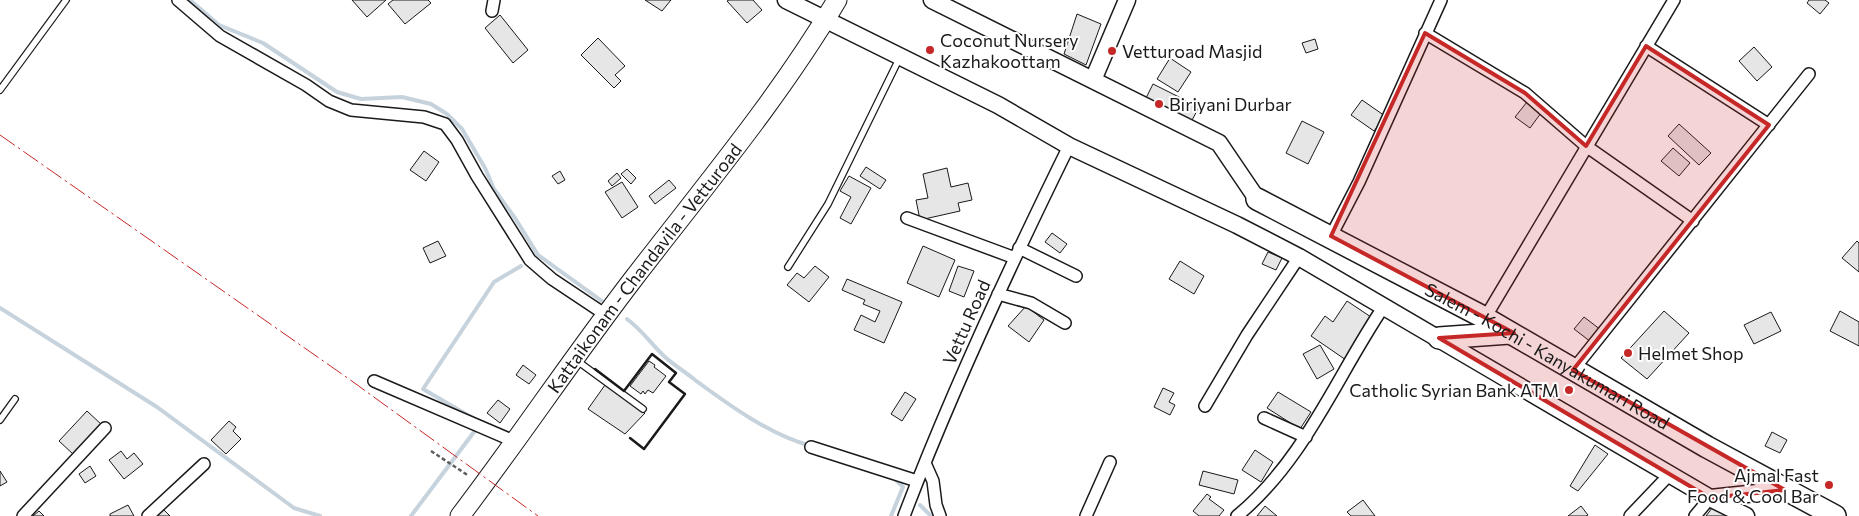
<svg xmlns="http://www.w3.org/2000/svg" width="1859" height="516" viewBox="0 0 1859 516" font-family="Commissioner,sans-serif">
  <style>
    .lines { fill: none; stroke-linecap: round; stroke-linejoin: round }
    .stream { stroke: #c6d2dc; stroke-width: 4 }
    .building { fill: #e6e6e6; stroke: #1a1a1a }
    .lane-casing { stroke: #1a1a1a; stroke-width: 8 }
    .street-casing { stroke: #1a1a1a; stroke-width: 14 }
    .secondary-casing { stroke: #1a1a1a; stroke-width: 19 }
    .primary-casing { stroke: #1a1a1a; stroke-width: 21 }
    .highway-casing { stroke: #1a1a1a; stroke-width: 24 }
    .path { stroke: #5f5f5f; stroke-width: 2.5; stroke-dasharray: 4 2.5; stroke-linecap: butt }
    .lane { stroke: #fff; stroke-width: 5.5 }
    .street { stroke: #fff; stroke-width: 11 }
    .secondary { stroke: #fff; stroke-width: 16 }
    .primary { stroke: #fff; stroke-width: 19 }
    .highway { stroke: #fff; stroke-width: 21 }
    .wall { stroke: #1a1a1a; stroke-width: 2.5 }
    .power { stroke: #c62828; stroke-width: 1; stroke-dasharray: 18 4 2.5 4; stroke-linecap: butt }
    .marked { fill: #c62828; fill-opacity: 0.2; stroke: #c62828; stroke-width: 4; stroke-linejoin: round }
    .poi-dot { fill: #c62828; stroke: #fff; stroke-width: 2 }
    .labels { text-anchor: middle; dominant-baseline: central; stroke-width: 4; stroke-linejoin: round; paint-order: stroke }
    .poi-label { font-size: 18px; fill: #1a1a1a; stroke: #fff; text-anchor: start }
    .street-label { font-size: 18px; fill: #1a1a1a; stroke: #fff }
  </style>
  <rect width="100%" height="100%" fill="#fff"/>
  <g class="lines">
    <path class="stream" d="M190 0 219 25 263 43 337 92 361 99 402 97 431 104 447 114 462 129 485 168 494 189 515 218 538 255 606 304
      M0 308 157 407 294 508 320 516
      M627 319C642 330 652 345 665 357 674 365 685 372 695 380 729 405 770 435 811 446
      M471 417 423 389 494 282 521 266
      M920 505 931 516
      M411 516 477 428
      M891 516 903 487 894 478"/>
  </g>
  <path class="building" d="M352 0H386L367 17Z
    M393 0H428L431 3 405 24 388 4Z
    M645 0H671L662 11Z
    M729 0H753L762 10 747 23 727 1Z
    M1809 0H1825L1829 3 1820 14 1807 3Z
    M1077 14 1101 24 1086 65 1064 54Z
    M500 15 528 50 513 63 485 28Z
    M598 38 625 66 615 75 621 81 614 88 581 55Z
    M1315 39 1318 49 1306 53 1302 43Z
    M1754 47 1772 67 1757 81 1739 61Z
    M1170 58 1191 72 1178 92 1157 79Z
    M1153 84 1199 107 1191 122 1144 102Z
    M1362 100 1385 116 1374 131 1351 115Z
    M1527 102 1541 113 1530 128 1515 117Z
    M1302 121 1324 132 1308 164 1286 153Z
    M1679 124 1711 153 1699 165 1668 136Z
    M1673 148 1690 163 1679 176 1661 161Z
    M424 151 439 162 426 181 410 170Z
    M866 167 886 180 880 189 860 176Z
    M947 168 951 187 968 183 972 200 958 203 960 211 920 220 916 200 928 198 923 174Z
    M627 169 636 178 631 184 621 174Z
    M560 171 565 180 558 184 552 176Z
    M617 173 621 178 612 186 608 181Z
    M849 176 871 188 851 224 840 218 851 197 840 191Z
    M669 180 676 188 655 204 649 196Z
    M622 182 638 207 622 218 605 192Z
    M1052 233 1067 244 1060 253 1045 242Z
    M438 241 446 256 430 263 423 248Z
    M1857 241 1859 243V272L1842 258Z
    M923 246 955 260 939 297 907 283Z
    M1268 252 1282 258 1276 270 1262 264Z
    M1180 261 1204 276 1194 294 1169 279Z
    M815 266 829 277 809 302 787 285 797 273 804 278Z
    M958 266 974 271 964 297 949 291Z
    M847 279 902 302 884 343 854 330 861 315 875 322 880 311 863 304 865 300 842 290Z
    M1347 301 1374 319 1346 360 1311 336 1325 316 1333 322Z
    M1026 306 1044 320 1029 342 1008 326Z
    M1664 311 1689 333 1647 379 1621 358Z
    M1840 311 1859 322V346L1830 331Z
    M1771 312 1781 331 1754 344 1744 325Z
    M1584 317 1601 330 1591 342 1574 329Z
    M1320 345 1334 369 1317 379 1303 354Z
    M649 361 655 365 654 367 666 376 653 393 648 390 645 394 643 391 641 394 630 386Z
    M523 365 536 375 529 384 516 375Z
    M605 385 645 413 625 434 588 409Z
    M1163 388 1174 393 1169 402 1175 405 1170 415 1154 407Z
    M905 392 916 399 902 421 891 414Z
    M1278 392 1311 412 1300 429 1267 408Z
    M498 400 510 409 500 423 487 413Z
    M87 411 102 425 74 455 59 441Z
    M229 421 236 427 233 431 241 439 226 454 211 440Z
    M1772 432 1787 440 1780 453 1765 446Z
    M1595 445 1608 454 1578 491 1570 486Z
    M1255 450 1273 462 1261 482 1242 470Z
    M121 451 127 459 134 453 143 464 124 479 109 460Z
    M90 466 96 476 85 483 79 474Z
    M0 471 7 482 0 486Z
    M1203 471 1238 480 1234 494 1199 485Z
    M1207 494 1211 497 1209 499 1224 510 1219 516H1199L1193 511Z
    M1363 500 1375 516H1351L1347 512Z
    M128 505 134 516H110V514Z
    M1265 506 1277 516H1257Z
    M1581 506 1588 515 1586 516H1568Z
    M1712 508 1727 516H1706Z
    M163 509 170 516H155Z
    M39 511 44 516H33Z"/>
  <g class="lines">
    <g class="lane-casing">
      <path id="lane" d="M0 90 66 0
        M788 267 828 204 900 57
        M576 360 643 409
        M0 420 15 399"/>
    </g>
    <g class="street-casing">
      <path id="street" d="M178 0 220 36 306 85 329 101 351 110 424 117 445 124 457 140 477 176 530 260 552 279 606 315
        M492 11 494 0
        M1425 33 1525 93 1586 146 1693 221
        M1646 46 1769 125
        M907 218 1015 258
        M1331 236 1359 182 1441 0
        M1019 248 1076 276
        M998 294 1031 303 1065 323
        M1485 318 1674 0
        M1573 370 1809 74
        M374 381 516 442
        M1205 406 1247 335 1299 257
        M1264 418 1306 437
        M811 447 917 481
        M925 463 933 481 936 505 940 516
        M23 516 105 428
        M148 516 204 464
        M904 516C952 390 1009 268 1069 146
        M1086 516 1110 462
        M1237 516C1305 460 1336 377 1384 306
        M1630 516 1670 474
        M1695 516 1710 498"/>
    </g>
    <g class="secondary-casing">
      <path id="secondary" d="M786 0 998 105 1069 146 1237 225 1299 257 1710 498 1785 490
        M932 0 1219 143 1257 199
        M1093 80 1127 0
        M1710 498 1746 516"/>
    </g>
    <g class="primary-casing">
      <g id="primary">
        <path id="s1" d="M460 516C520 437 574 356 634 278 704 187 779 98 837 0"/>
      </g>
    </g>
    <g class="highway-casing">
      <g id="highway">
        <path id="s2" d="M1257 199 1485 318 1707 447 1835 516"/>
        <path d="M1439 338 1510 333"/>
      </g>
    </g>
    <path class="path" d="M431 451 469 476"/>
    <use href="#lane" class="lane"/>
    <use href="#street" class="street"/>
    <use href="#secondary" class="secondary"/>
    <use href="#primary" class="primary"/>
    <use href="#highway" class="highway"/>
    <path class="wall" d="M595 369 624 391 652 354 676 373 669 382 685 394 644 449 630 438"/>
    <path class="power" d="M0 135 349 379 538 516"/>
  </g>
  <path class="marked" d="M1425 33 1525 93 1586 146 1646 46 1769 125 1573 370 1785 490 1710 498 1439 338 1514 333 1331 236Z"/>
  <g class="poi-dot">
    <circle cx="930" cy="50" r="5"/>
    <circle cx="1112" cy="51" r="5"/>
    <circle cx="1159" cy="104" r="5"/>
    <circle cx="1628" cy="353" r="5"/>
    <circle cx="1569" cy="390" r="5"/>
    <circle cx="1829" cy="485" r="5"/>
  </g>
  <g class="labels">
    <g class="poi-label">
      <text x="940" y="40">Coconut Nursery<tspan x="940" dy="21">Kazhakoottam</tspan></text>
      <text x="1122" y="51">Vetturoad Masjid</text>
      <text x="1169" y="104">Biriyani Durbar</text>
      <text x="1638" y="353">Helmet Shop</text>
      <text x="1559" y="390" text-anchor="end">Catholic Syrian Bank ATM</text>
      <text x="1819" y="475" text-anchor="end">Ajmal Fast<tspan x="1819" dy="21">Food &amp; Cool Bar</tspan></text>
    </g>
    <g class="street-label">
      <text stroke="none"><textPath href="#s1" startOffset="309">Kattaikonam - Chandavila - Vetturoad</textPath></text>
      <text transform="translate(966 322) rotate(-66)">Vettu Road</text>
      <text stroke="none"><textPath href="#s2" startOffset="330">Salem - Kochi - Kanyakumari Road</textPath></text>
    </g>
  </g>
</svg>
